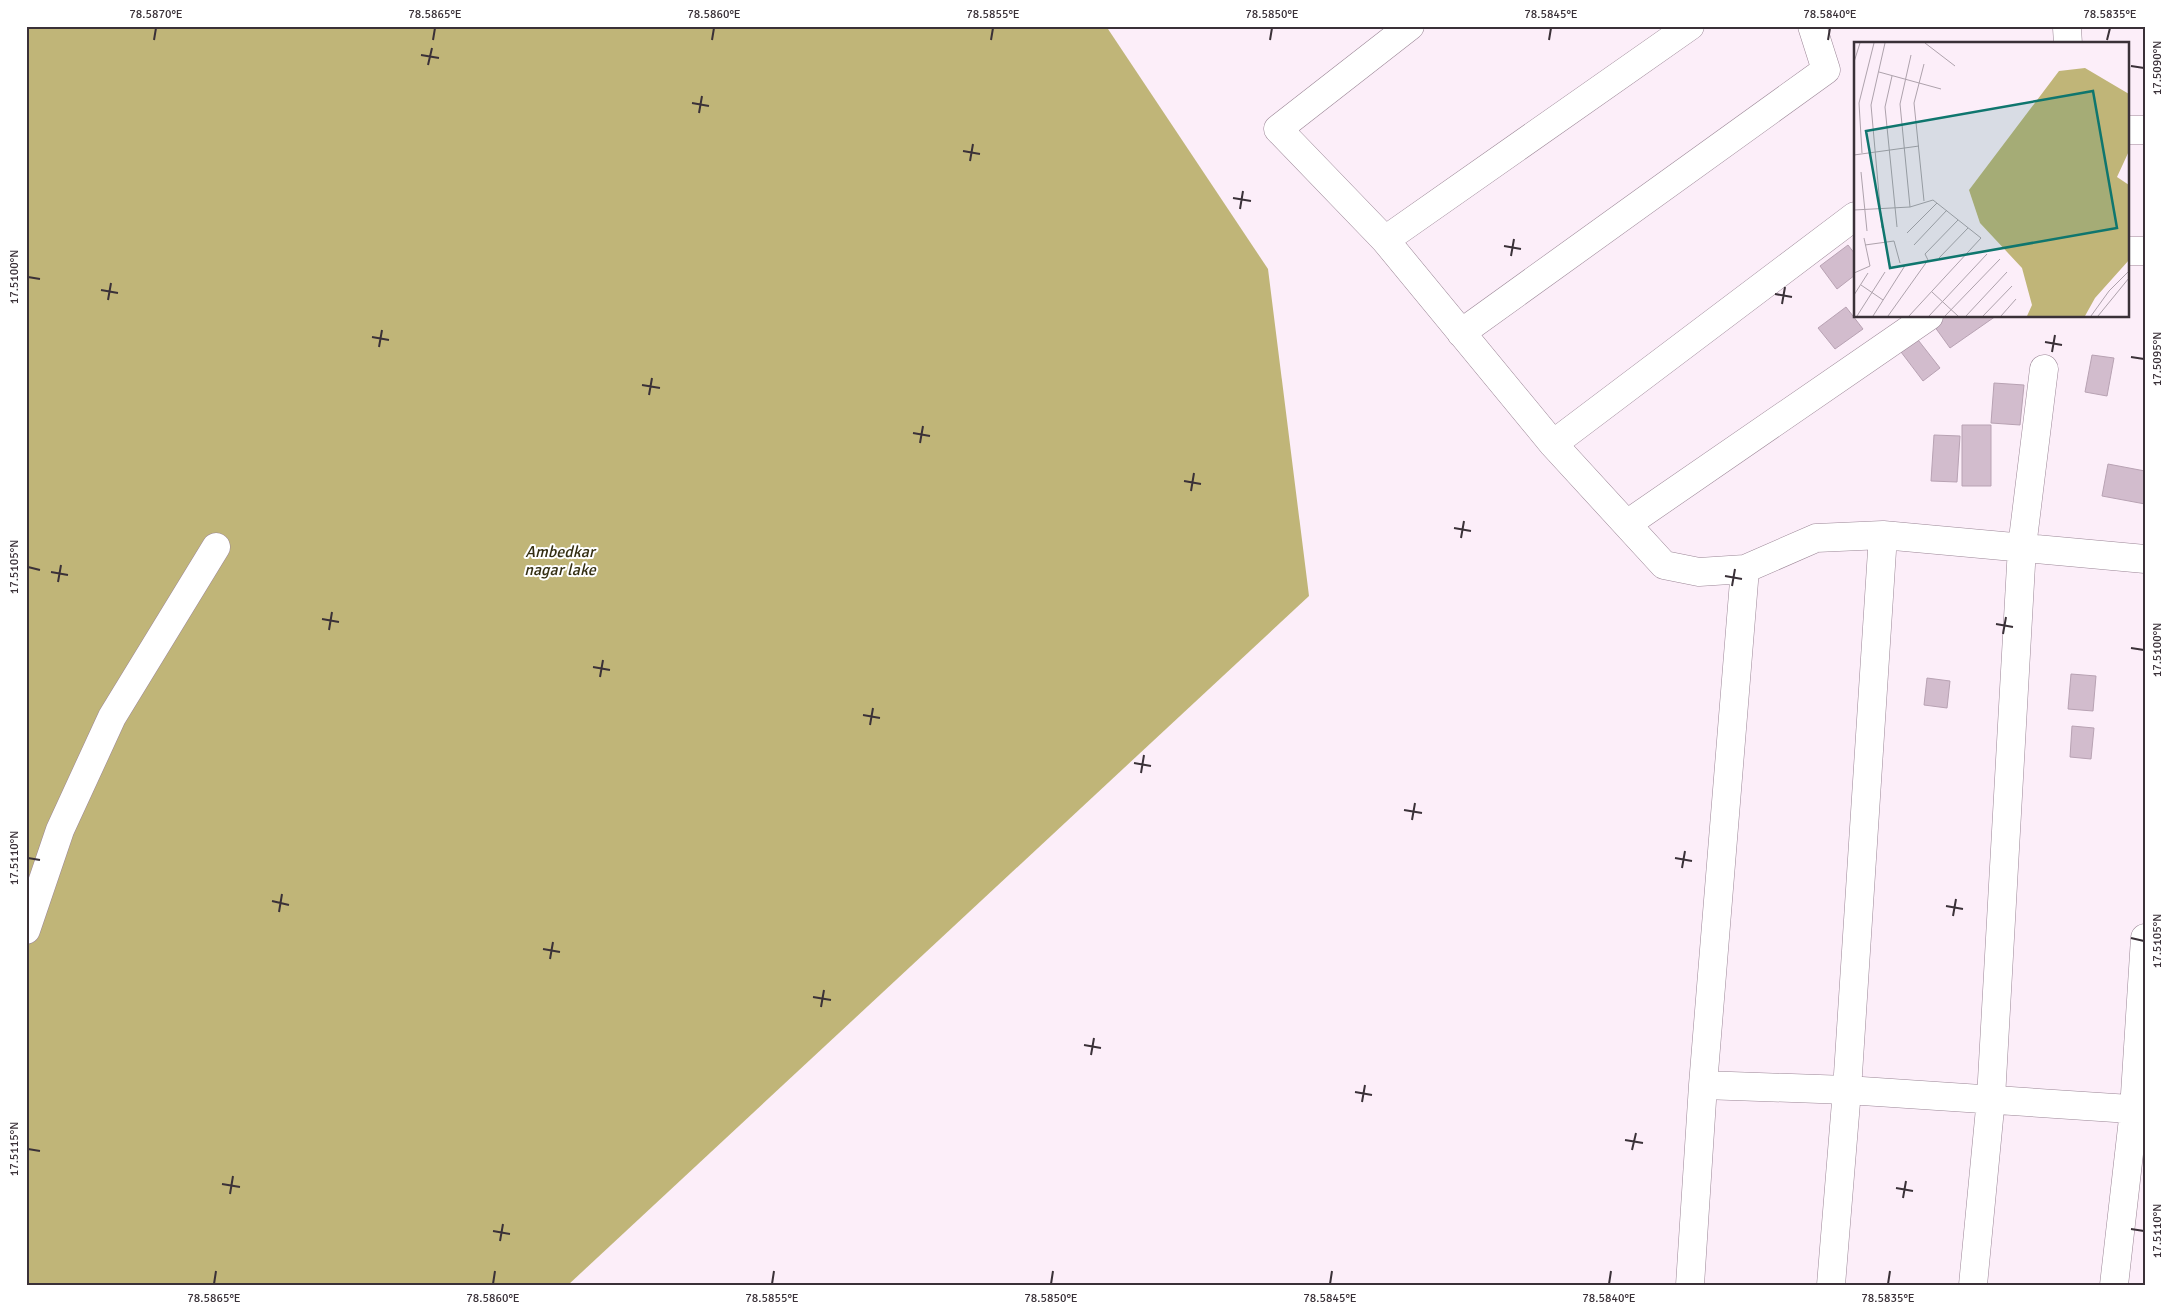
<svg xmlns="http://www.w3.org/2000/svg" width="2171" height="1311" viewBox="0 0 2171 1311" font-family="Signika,sans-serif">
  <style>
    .water { fill: #c0b578 }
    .building { fill: #d2bccd; stroke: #b8a2b3 }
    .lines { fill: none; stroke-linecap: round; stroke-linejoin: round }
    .minor-casing { stroke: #9b8696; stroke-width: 29 }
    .minor { stroke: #fff; stroke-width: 28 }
    .ticks { fill: none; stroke: #3a3138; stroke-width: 2 }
    .labels { text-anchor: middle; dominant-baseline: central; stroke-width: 4; stroke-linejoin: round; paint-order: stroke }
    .water-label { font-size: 16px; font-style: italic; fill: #332e12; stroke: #fff }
    .inset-road { fill: none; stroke: #aea2ac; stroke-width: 1 }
    .view { fill: #0f766e; fill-opacity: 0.15; stroke: #0f766e; stroke-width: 2.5 }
    .inset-edge { fill: none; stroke: #3a3138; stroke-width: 2.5 }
    .neatline { fill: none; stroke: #3a3138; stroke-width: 2 }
    .ticks-label { font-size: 12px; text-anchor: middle; fill: #3a3138 }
  </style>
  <rect width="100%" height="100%" fill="#fceef9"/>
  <path class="water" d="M26 26H1106L1268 269 1309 596 568 1285H26Z"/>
  <path class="building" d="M1848 245 1855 254V275L1837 289 1820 266Z
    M1846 307 1863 329 1835 349 1818 328Z
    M1941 316H1996L1950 348 1932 323Z
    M1915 336 1940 368 1923 381 1898 348Z
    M2092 355 2114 358 2107 396 2085 392Z
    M1994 383 2024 385 2020 425 1991 423Z
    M1962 425H1991V486H1962Z
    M1934 435 1960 436 1957 482 1931 481Z
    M2108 464 2145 471V504L2102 496Z
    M2071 674 2096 676 2093 711 2068 709Z
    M1927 678 1950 681 1947 708 1924 705Z
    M2072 726 2094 728 2091 759 2070 757Z"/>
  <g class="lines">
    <g class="minor-casing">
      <path id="minor" d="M1410 26 1278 129 1385 240 1553 444 1664 565 1699 572 1745 569 1816 538 1883 535 2145 559
        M2067 28 2068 44
        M2127 130H2145
        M1385 240 1690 26
        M2127 251H2145
        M1461 333 1826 70 1812 26
        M1553 444 1855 216
        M1627 524 1929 316
        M26 930 60 830 112 717 216 547
        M1703 1085 1847 1090 2145 1110
        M1690 1285 1703 1085 1745 569
        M1831 1285 1847 1090 1883 535
        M1973 1285 1991 1098 2022 547 2044 369
        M2114 1285 2134 1110 2145 938"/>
    </g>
    <use href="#minor" class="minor"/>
  </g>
  <path class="ticks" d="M154 40 156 28M433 40 435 28M712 40 714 28M991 40 993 28M1270 40 1272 28M1549 40 1551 28M1828 40 1830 28M2107 40 2110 28M421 55 439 58M428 65 432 48M2131 66 2144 68M692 103 709 106M699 113 702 96M963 151 980 154M970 161 973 144M1233 198 1251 201M1240 209 1243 191M1504 246 1521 249M1511 256 1514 239M28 277 40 279M101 290 118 293M1775 294 1792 297M108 300 111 283M1782 304 1785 287M372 337 389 340M2045 342 2062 345M379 347 382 330M2052 352 2055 335M2131 357 2144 359M642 385 660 388M649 395 652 378M913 433 930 436M920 443 923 426M1184 481 1201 484M1191 491 1194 473M1454 528 1471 531M1461 538 1464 521M28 567 40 570M51 572 68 575M1725 576 1742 579M58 582 61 565M1732 586 1735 569M322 619 339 622M1996 624 2013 627M329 630 332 612M2003 634 2006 617M2131 648 2144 650M593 667 610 670M600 677 603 660M863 715 880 718M870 725 873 708M1134 763 1151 766M1141 773 1144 755M1404 810 1422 813M1412 820 1415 803M28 858 40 860M1675 858 1692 861M1682 868 1685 851M272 901 289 905M1946 906 1963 909M279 912 282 894M1953 916 1956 899M2131 938 2144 941M543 949 560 952M550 959 553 942M813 997 831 1000M821 1007 824 990M1084 1045 1101 1048M1091 1055 1094 1038M1355 1092 1372 1095M1362 1102 1365 1085M1625 1140 1643 1143M28 1149 40 1151M1632 1150 1636 1133M222 1184 240 1187M1896 1188 1913 1191M230 1194 233 1176M1903 1198 1906 1181M2131 1229 2144 1231M493 1231 510 1234M500 1241 503 1224M214 1284 216 1271M493 1284 495 1271M772 1284 774 1271M1051 1284 1053 1271M1330 1284 1332 1271M1609 1284 1611 1271M1888 1284 1890 1271"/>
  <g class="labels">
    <g class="water-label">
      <text x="560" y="552">Ambedkar<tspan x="560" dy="18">nagar lake</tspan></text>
    </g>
  </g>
  <g transform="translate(1854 42)">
    <rect width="275" height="275" fill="#fceef9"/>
    <path d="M231 26 275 52V109L263 135 275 143V218L241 256 231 274H173L178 263 168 226 126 181 115 148 205 29Z" fill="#c0b578"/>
    <path class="inset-road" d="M71 1 101 24M0 20 6 1M70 22 60 61 70 159M25 30 87 47M38 34 31 65 43 185M8 111 5 61 20 1M0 113 65 104M7 130 13 189M56 165 46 62 57 13M0 168 56 165 79 158 127 196 55 274M28 186 17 63 31 1M53 191 83 161M11 203 40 199 46 221M60 203 93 168M85 216 114 186M0 231 16 224 10 196M7 243 29 258M78 250 104 274M0 253 14 231M3 274 31 230M19 274 52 222M34 274 74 218 71 212 104 178M75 274 133 212M91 274 146 217M112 274 153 230M129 274 158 244M147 274 162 257M237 274 255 249 275 229M244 274 275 236"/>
    <path class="view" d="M239 49 263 186 36 226 12 89Z"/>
    <rect width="275" height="275" class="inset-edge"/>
  </g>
  <rect width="2171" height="1311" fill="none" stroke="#ffffff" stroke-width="55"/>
  <rect x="28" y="28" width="2116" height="1256" class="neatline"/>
  <g class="ticks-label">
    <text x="156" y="18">78.5870°E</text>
    <text x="435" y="18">78.5865°E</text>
    <text x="714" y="18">78.5860°E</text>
    <text x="993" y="18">78.5855°E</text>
    <text x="1272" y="18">78.5850°E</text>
    <text x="1551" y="18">78.5845°E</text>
    <text x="1830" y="18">78.5840°E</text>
    <text x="2110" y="18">78.5835°E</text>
    <text transform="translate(2157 68) rotate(-90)" y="4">17.5090°N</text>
    <text transform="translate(14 277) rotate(-90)" y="4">17.5100°N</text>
    <text transform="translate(2157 359) rotate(-90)" y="4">17.5095°N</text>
    <text transform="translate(14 567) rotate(-90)" y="4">17.5105°N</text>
    <text transform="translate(2157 650) rotate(-90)" y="4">17.5100°N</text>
    <text transform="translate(14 858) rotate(-90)" y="4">17.5110°N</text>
    <text transform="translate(2157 941) rotate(-90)" y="4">17.5105°N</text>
    <text transform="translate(14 1149) rotate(-90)" y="4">17.5115°N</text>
    <text transform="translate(2157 1231) rotate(-90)" y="4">17.5110°N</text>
    <text x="214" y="1302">78.5865°E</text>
    <text x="493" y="1302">78.5860°E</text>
    <text x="772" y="1302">78.5855°E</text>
    <text x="1051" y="1302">78.5850°E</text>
    <text x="1330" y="1302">78.5845°E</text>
    <text x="1609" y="1302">78.5840°E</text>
    <text x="1888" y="1302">78.5835°E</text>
  </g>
</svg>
